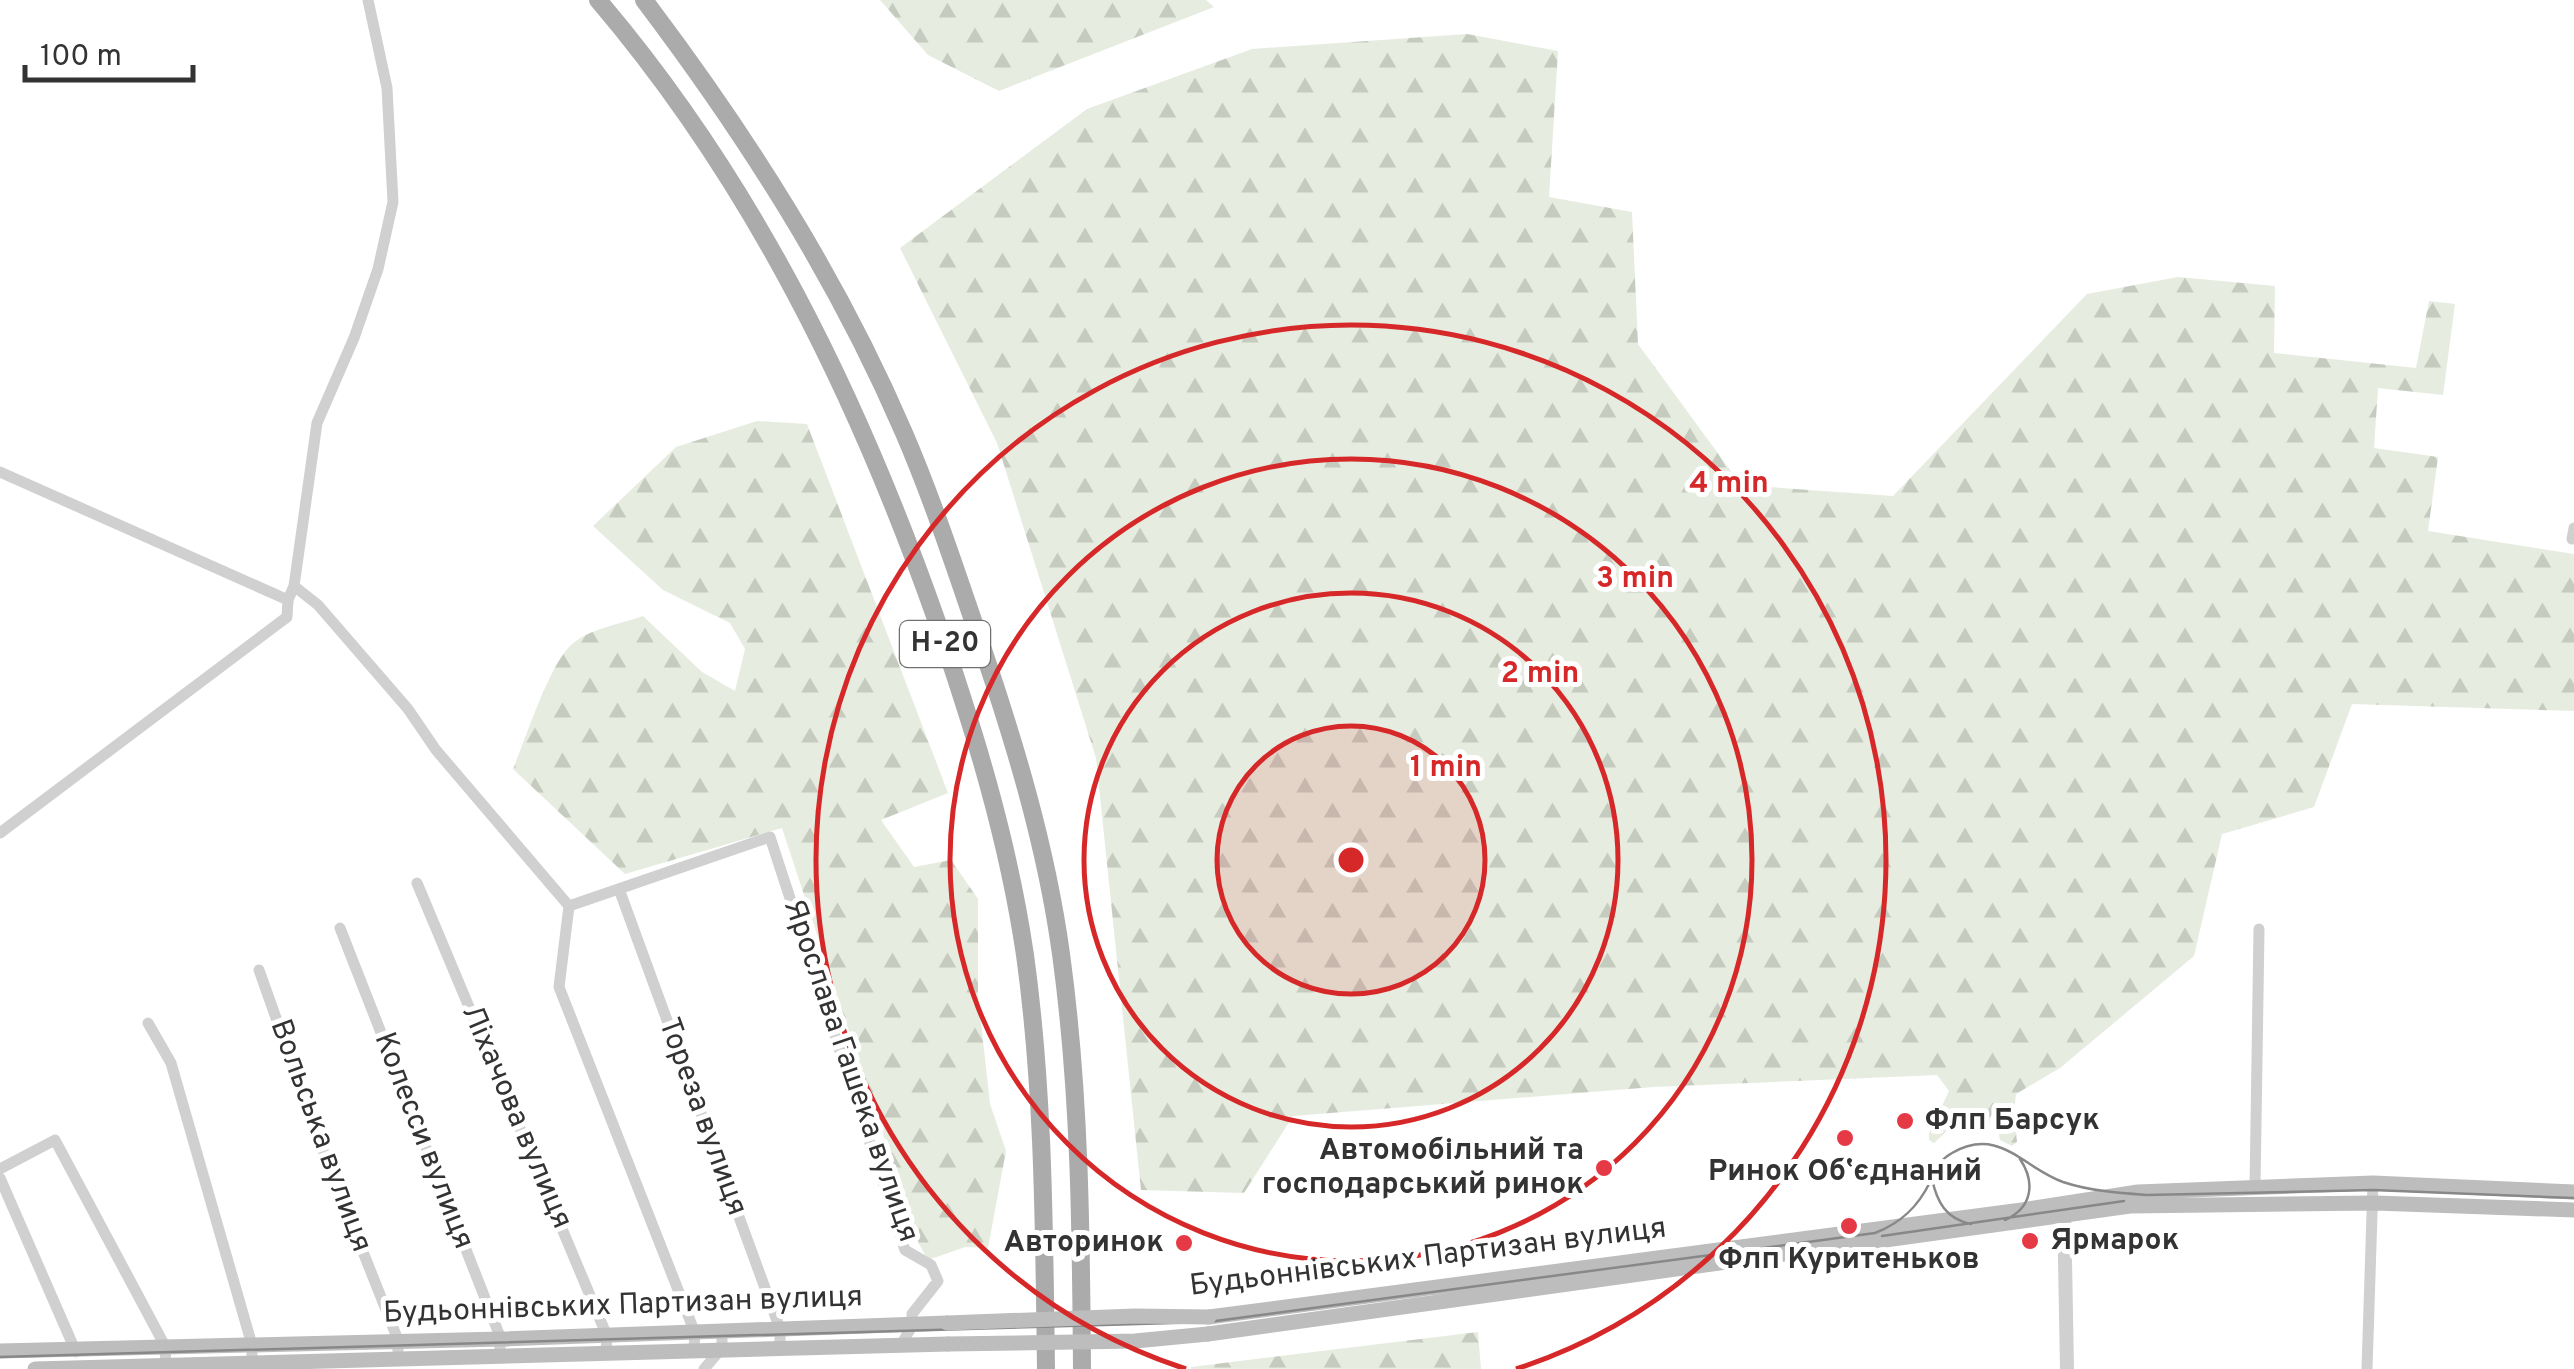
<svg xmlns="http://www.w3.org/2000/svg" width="2574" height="1369" viewBox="0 0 2574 1369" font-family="Overpass,sans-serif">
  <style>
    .forest { fill: url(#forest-firs) }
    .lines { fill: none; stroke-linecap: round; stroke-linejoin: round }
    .minor { stroke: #d0d0d0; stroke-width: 11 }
    .tertiary { stroke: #d0d0d0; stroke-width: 14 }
    .secondary { stroke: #bdbdbd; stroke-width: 15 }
    .primary { stroke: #ababab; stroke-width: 18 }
    .tram { stroke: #888; stroke-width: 2.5 }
    .secondary-bridge { stroke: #bdbdbd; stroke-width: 15 }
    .ring { fill: none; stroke: #d62828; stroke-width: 5 }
    .poi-dot { fill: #e63946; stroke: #fff; stroke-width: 4 }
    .labels { text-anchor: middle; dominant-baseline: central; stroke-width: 10; stroke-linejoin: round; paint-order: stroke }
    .shield { fill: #fff; stroke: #707070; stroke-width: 2.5 }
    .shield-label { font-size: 28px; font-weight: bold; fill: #333 }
    .street-label { font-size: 30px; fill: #333; stroke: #fff }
    .poi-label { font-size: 30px; font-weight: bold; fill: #333; stroke: #fff; text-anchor: start }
    .centre { fill: #d62828; stroke: #fff; stroke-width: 5 }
    .ring-label { font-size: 30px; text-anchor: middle; font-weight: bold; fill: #d62828; stroke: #fff; stroke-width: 10; stroke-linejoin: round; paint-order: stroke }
  </style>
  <defs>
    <pattern id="forest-firs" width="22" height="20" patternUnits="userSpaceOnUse" patternTransform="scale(2.5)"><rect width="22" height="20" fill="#e6ecdf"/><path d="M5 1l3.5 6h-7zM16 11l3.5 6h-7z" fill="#c6cbc0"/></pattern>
  </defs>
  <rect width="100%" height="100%" fill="#fff"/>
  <path class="forest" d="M880 0H1206L1214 7 999 91 928 55Z
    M1467 34 1558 51 1549 197 1632 212 1638 344 1741 485 1893 496 2087 294 2178 277 2275 286 2274 353 2416 368 2429 301 2455 304 2443 395 2378 388 2374 448 2438 457 2428 531 2574 554V711L2352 704 2314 807 2222 834 2194 956 2060 1068 2016 1094 2014 1113 2017 1142 2012 1146 2000 1140 1997 1122 1991 1115 1988 1128 1982 1134 1974 1133 1961 1118 1934 1143 1929 1140V1134L1949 1091 1937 1075 1653 1087 1293 1116 1244 1193 1141 1190 1096 758 997 443 900 248 1087 109 1252 49Z
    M757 421 807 424 948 793 881 820 914 867 951 860 978 899V995L990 1104 1006 1151 988 1248 965 1247 928 1260 919 1244 782 828 625 874 513 769C526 738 548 668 570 646 587 629 621 624 643 616L702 672 735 691 745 649 730 623 663 590 593 526 676 447Z
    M1478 1332 1481 1369H1191V1367Z"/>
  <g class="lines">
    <path class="minor" d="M0 472 288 600 294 586 317 423 354 338 378 269 393 202 387 88 368 0
      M2572 539 2574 528
      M294 586 318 605 376 672 408 709 436 750 569 906 770 837 905 1250 931 1265 938 1281 912 1314V1326L901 1345
      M0 833 287 617 288 600
      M417 883 607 1336 606 1352
      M619 889 780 1329V1347
      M569 906 559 987 695 1333 694 1349
      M340 928 501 1339 499 1356
      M259 970 325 1156 398 1340V1357
      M148 1023 171 1063 252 1345V1362
      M0 1169 55 1140 165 1346 166 1365
      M0 1178 76 1352
      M2255 1188 2259 929
      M704 1369 722 1348V1332
      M2367 1369 2373 1183"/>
    <path class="tertiary" d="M2064 1205 2067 1369"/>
    <path class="secondary" d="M1209 1317 2022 1210 2138 1192 2373 1183 2574 1192
      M1208 1334 2130 1206 2375 1203 2574 1210
      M0 1351 501 1339 947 1323
      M35 1369 948 1344"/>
    <path class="primary" d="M598 0C753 182 857 395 936 619 974 729 1008 839 1025 955 1044 1092 1044 1230 1046 1369
      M644 0C746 135 837 277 904 433 932 498 954 565 977 632 1013 737 1046 844 1061 954 1080 1092 1081 1230 1082 1369"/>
    <path class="tram" d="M1932 1179C1937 1202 1946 1219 1971 1224
      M2005 1220C2032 1208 2036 1183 2020 1159
      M1882 1236 2124 1201
      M0 1357 1208 1322 1875 1233C1901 1223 1918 1207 1930 1182 1937 1169 1939 1160 1952 1153 1999 1126 2022 1167 2063 1182 2090 1191 2119 1193 2147 1195L2373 1190 2574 1198"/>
    <path class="secondary-bridge" d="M947 1323 1135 1316 1209 1317
      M948 1344 1135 1341 1208 1334"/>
  </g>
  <circle cx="1351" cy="860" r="134" fill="#d62828" fill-opacity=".12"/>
  <g class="ring">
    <circle cx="1351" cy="860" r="134"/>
    <circle cx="1351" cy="860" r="267"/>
    <circle cx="1351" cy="860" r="401"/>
    <path d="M1186 1369A535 535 0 1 1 1516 1369"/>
  </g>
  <g class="poi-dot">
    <circle cx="1905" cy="1121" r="10"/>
    <circle cx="1845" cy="1138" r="10"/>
    <circle cx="1604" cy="1168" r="10"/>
    <circle cx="1849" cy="1226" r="10"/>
    <circle cx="2030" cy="1241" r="10"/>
    <circle cx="1184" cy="1243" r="10"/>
  </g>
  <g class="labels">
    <rect class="shield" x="900" y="621" width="90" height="46" rx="8"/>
    <g class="shield-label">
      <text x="945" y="644">Н-20</text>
    </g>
    <g class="street-label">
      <text transform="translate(850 1071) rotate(71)">Ярослава Гашека вулиця</text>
      <text transform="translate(516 1117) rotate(67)">Ліхачова вулиця</text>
      <text transform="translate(702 1117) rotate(70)">Тореза вулиця</text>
      <text transform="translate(320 1136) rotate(70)">Вольська вулиця</text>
      <text transform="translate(423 1141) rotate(69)">Колесси вулиця</text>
      <text transform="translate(1428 1258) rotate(-7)">Будьоннівських Партизан вулиця</text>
      <text transform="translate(623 1306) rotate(-2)">Будьоннівських Партизан вулиця</text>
    </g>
    <g class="poi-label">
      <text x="1925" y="1121">Флп Барсук</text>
      <text x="1584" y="1151" text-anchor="end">Автомобільний та<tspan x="1584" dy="34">господарський ринок</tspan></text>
      <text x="1845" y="1172" text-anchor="middle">Ринок Обʼєднаний</text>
      <text x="2050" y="1241">Ярмарок</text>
      <text x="1164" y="1243" text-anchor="end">Авторинок</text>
      <text x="1849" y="1260" text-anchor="middle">Флп Куритеньков</text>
    </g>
  </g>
  <circle cx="1351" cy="860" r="15" class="centre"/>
  <g class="ring-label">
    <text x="1729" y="492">4 min</text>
    <text x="1635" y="587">3 min</text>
    <text x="1540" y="682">2 min</text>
    <text x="1446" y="776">1 min</text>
  </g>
  <path d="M25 65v15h168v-15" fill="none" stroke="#333333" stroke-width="5"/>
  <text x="40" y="65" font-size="30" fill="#333333" stroke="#ffffff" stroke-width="8" paint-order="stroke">100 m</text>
</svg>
